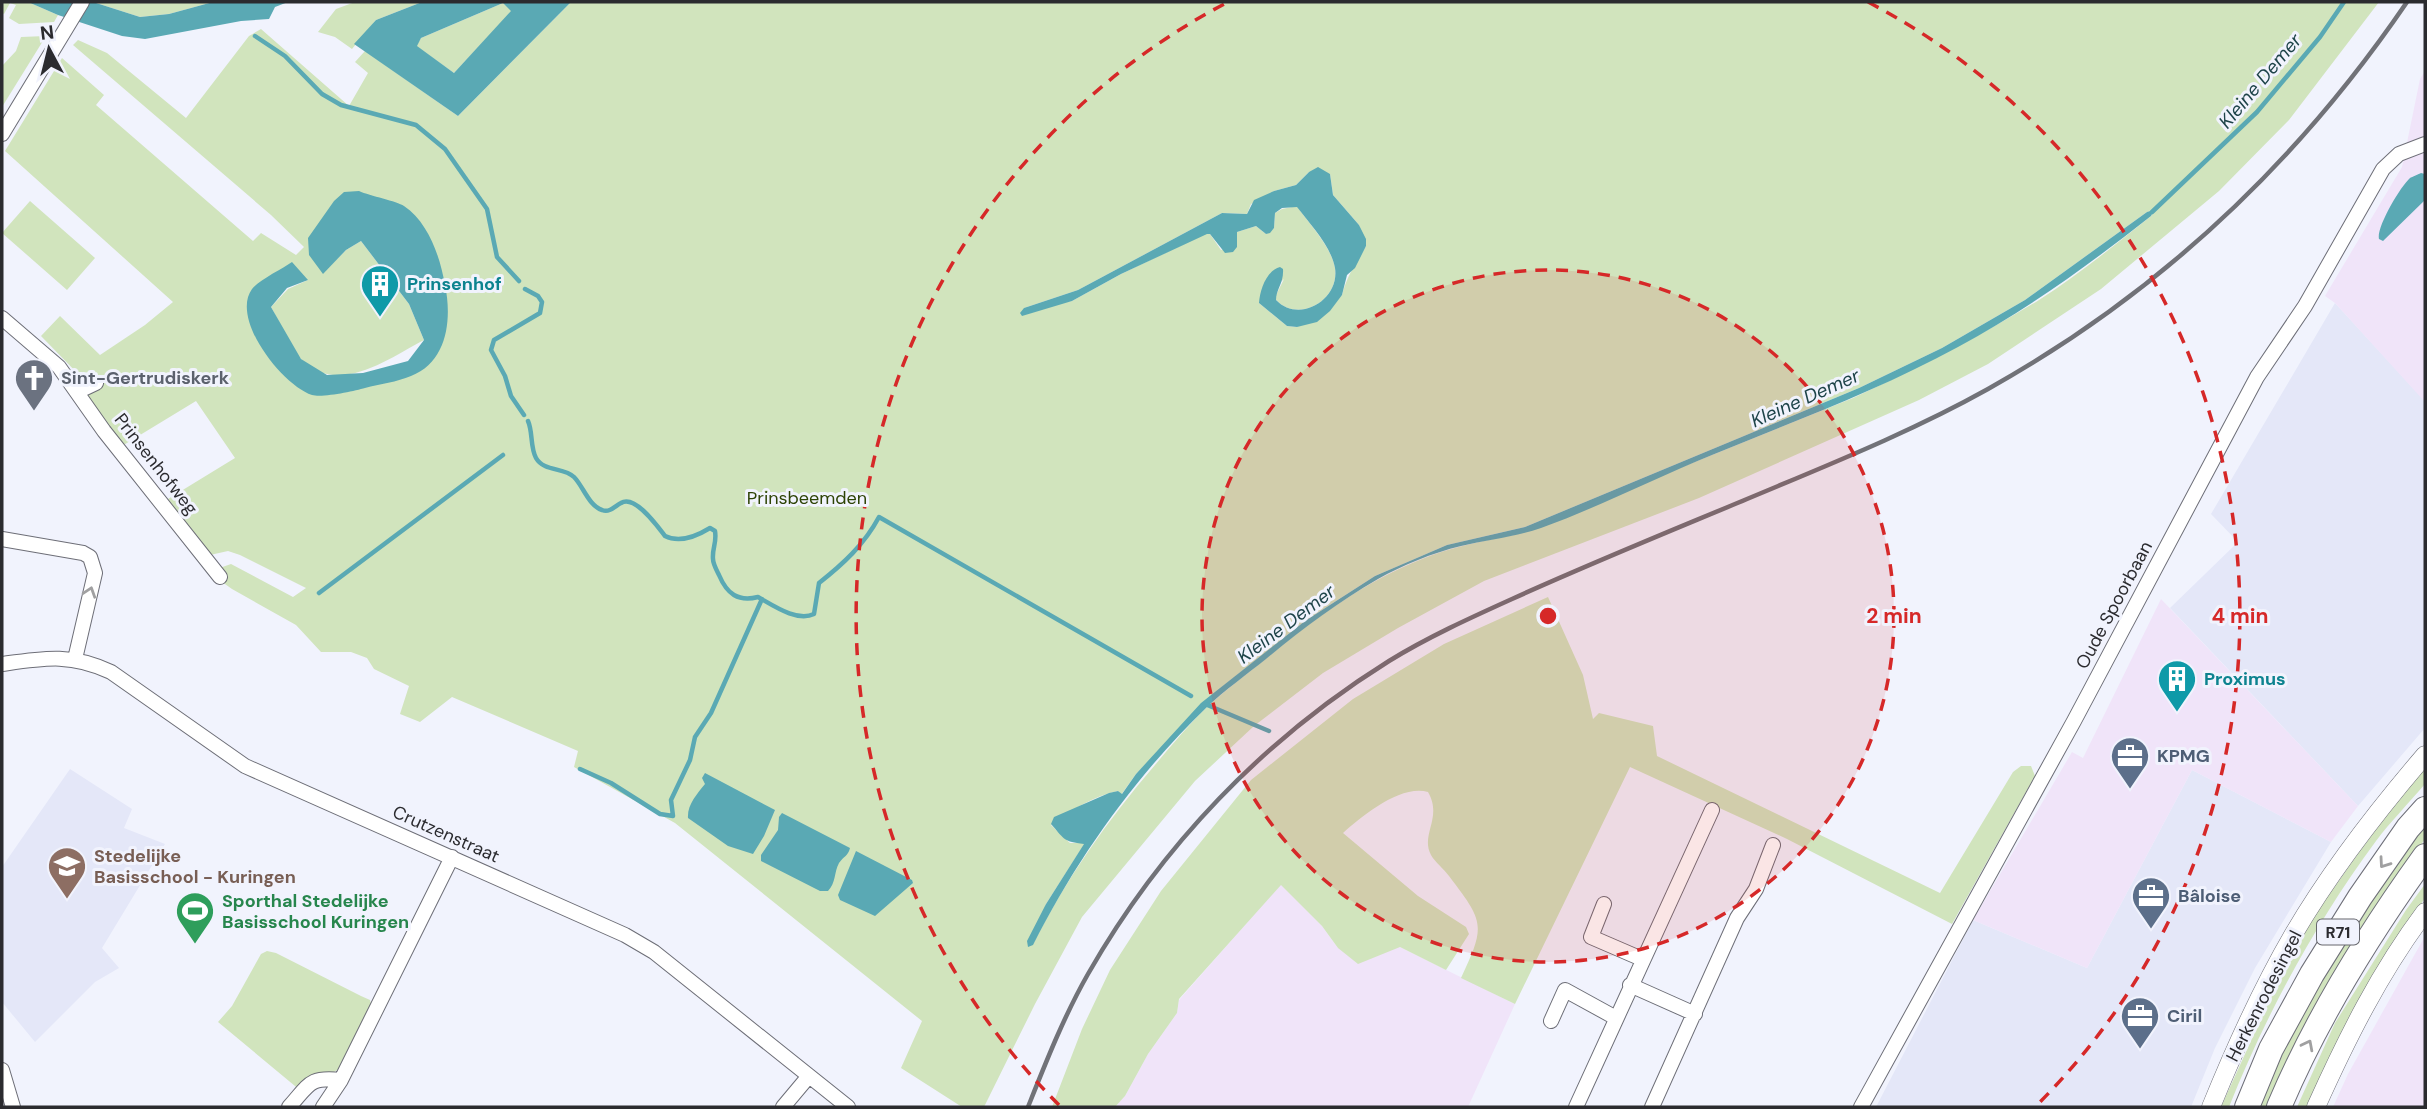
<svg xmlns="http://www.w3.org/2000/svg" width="2427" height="1109" viewBox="0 0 2427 1109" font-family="'DM Sans',sans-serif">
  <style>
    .built { fill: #e4e7f8 }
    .industrial { fill: #f0e4f9 }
    .green { fill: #d1e4bd; fill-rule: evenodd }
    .water { fill: #5aa9b4; fill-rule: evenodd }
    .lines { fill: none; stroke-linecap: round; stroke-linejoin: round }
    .stream { stroke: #5aa9b4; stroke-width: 4.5 }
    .minor-casing { stroke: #6d6e77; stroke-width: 16 }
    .tertiary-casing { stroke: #6d6e77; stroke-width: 19 }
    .trunk-casing { stroke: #6d6e77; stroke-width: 26 }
    .minor { stroke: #fff; stroke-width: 14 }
    .tertiary { stroke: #fff; stroke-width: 18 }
    .trunk { stroke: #fff; stroke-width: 24 }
    .rail { stroke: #717278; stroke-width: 4.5 }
    .oneway { stroke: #a0a0a1 }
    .ring { fill: none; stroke: #d62828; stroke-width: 3.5; stroke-dasharray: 12 9 }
    .labels { text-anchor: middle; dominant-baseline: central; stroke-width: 6; stroke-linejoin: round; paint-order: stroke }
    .shield { fill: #f1f3fd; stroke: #66676d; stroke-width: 2 }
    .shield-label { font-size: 16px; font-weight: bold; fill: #2b2b2f }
    .culture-label { font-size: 18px; font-weight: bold; fill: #0d838f; stroke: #f1f3fd; text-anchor: start }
    .worship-label { font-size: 18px; font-weight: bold; fill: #5b616d; stroke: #f1f3fd; text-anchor: start }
    .street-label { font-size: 18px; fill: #2b2b2f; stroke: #f1f3fd }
    .park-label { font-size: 18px; fill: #2d4305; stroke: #f1f3fd }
    .service-label { font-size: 18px; font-weight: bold; fill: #4e5e75; stroke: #f1f3fd; text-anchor: start }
    .education-label { font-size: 18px; font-weight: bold; fill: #785e54; stroke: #f1f3fd; text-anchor: start }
    .leisure-label { font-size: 18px; font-weight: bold; fill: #27864d; stroke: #f1f3fd; text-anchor: start }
    .water-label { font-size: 19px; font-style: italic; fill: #1e4449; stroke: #f1f3fd }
    .centre { fill: #d62828; stroke: #f1f3fd; stroke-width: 3.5 }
    .ring-label { font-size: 21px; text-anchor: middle; font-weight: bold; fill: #d62828; stroke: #f1f3fd; stroke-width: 6; stroke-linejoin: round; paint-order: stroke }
  </style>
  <rect width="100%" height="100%" fill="#f1f3fd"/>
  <path class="built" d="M2335 303 2425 401V728L2358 806 2170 608 2238 542 2211 514Z
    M70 769 132 809 124 828 165 844 102 948 119 968 95 982 35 1042 2 1002V867Z
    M2192 770 2331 842 2255 968 2215 1048 2191 1107H1876L1973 920 2087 968Z"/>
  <path class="industrial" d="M2425 71V402L2335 303 2325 296 2402 167 2420 79Z
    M2161 599 2358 806 2331 842 2192 770 2087 968 1973 920 2072 752 2083 758Z
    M1281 884 1322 926 1338 948 1400 947 1515 1004 1468 1107H1115L1125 1096 1148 1054 1177 1013 1179 1000Z
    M2425 936V1107H2333L2348 1074Z"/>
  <path class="green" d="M2 2H28L58 15 54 22 19 24 9 18 16 5 10 3 4 14 2 13Z
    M93 2H213L169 14 140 17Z
    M355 2H422L376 20 352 49 335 37 318 32 336 9Z
    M571 2H2379L2289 120 2219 191 2101 289 1988 364 1919 400 1699 498 1484 581 1398 628 1323 673 1254 726 1195 781 1082 917 1035 1004 984 1107H962L901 1068 922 1021 675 823 574 767 578 751 452 697 420 722 400 714 409 686 374 669 367 658 351 652H321L296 625 232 589 208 572 231 564 293 597 306 588 240 555 228 551 210 555 168 499 235 458 196 401 122 446 76 381 81 377 41 336 60 316 100 355 145 325 173 302 5 151 62 58 104 95 96 105 253 241 261 233 296 255 304 247 271 215 73 45 78 40 107 53 186 118 249 36 261 29 349 106 368 73 355 62 365 51 458 116ZM1309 172 1330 174 1333 195 1359 225 1366 246C1356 264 1347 275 1342 295L1297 327 1287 326 1259 303 1284 279 1275 297 1276 300C1299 324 1340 300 1335 268 1331 246 1309 224 1297 206L1282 209 1275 213 1274 228 1266 234 1256 226 1237 232V246L1221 250 1210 234 1207 233 1121 274 1072 301 1024 308 1078 290 1222 213 1247 214 1251 204 1274 191 1296 185ZM2154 211 2151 216C2115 245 2078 275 2039 300 1979 337 1917 368 1853 398L1514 535C1483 541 1451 547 1422 559 1367 581 1319 615 1274 652 1252 670 1229 687 1208 706 1189 724 1172 745 1155 765 1107 821 1066 879 1033 944L1046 904 1085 843H1070L1051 825C1071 810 1094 796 1118 791L1121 795 1136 774 1223 686 1305 621 1375 576 1447 545 1525 527 1859 388 1942 348 2025 300 2147 212ZM370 217 434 357 314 395 253 289 308 280 288 289 271 307C279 321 291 348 301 359 337 397 388 359 424 340L409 304 361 241 346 250 323 273Z
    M503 3 512 11 454 73 416 46 421 38Z
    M46 36 2 107V66L16 51 21 37Z
    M30 201 95 258 67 290 2 233Z
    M1548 597 1583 675 1593 719 1599 713 1653 726 1657 756 1940 893 2013 772 2021 766H2031L2035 776 1952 924 1787 839 1630 767 1515 1004 1461 978C1486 925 1484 922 1449 876 1444 869 1435 862 1431 855 1420 834 1443 818 1428 792 1401 784 1362 816 1343 833L1418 896 1466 927 1469 934 1446 970 1400 947 1358 964 1338 948 1322 926 1281 885 1179 999 1177 1013 1148 1054 1125 1096 1115 1107H1052L1082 1029 1110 970 1161 891 1251 780 1353 699 1444 644Z
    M2425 768V784C2409 803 2391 821 2376 841 2316 922 2266 1014 2229 1107H2221L2284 968 2319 909 2362 848 2410 785Z
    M2425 825V839L2360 931 2269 1107H2259C2301 1006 2356 911 2425 825Z
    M2425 884V898L2399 937 2309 1107H2297L2335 1023 2406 910Z
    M267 951 276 953 361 996 370 1000 371 1004 339 1069 301 1091 218 1022 232 1006 261 954Z"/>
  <path class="water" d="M28 2H93L140 17 169 14 213 2H288L275 7 269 19 241 21 145 39 122 36 58 15Z
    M422 2H571L458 116 354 44 376 20ZM503 3 511 11 454 73 417 46 421 38Z
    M1318 167 1330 174 1333 195 1359 225 1366 239V246L1355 268 1347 275 1342 295 1330 311 1317 322 1297 327 1287 326 1259 303C1260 290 1266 271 1280 267L1283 269C1284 283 1276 289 1276 300 1299 324 1340 300 1335 268 1331 246 1310 224 1297 207L1282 208 1275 213 1274 228 1270 233 1266 234 1256 226 1237 232V247L1233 252 1225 253 1210 234H1207L1121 274 1072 301 1022 316 1020 313 1024 308 1078 290 1222 213 1247 214 1254 200 1274 191 1296 185 1309 172Z
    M2421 173 2425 174V200L2383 241 2379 239C2376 228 2400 187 2410 178 2412 177 2419 174 2421 173Z
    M359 191C370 196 397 201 404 206 429 223 440 257 445 285 452 318 448 362 411 376 397 382 380 384 365 388 354 391 323 398 312 395 283 386 230 319 252 289 259 280 282 269 292 262L308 280 287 288 271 307 301 359 327 375 363 373 408 361 424 340 409 304 361 241 346 250 323 274 309 255 308 238 334 201 344 192Z
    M2154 210 2151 216C2090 264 2027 310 1958 347 1879 390 1795 421 1712 455 1655 478 1599 507 1541 528 1515 537 1487 540 1461 546 1432 553 1403 565 1378 579 1338 602 1301 630 1266 659 1246 675 1225 690 1207 707 1137 774 1077 858 1033 945L1028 947 1027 941 1046 904 1084 844C1063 841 1066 841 1051 824L1054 817 1109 793 1118 791 1122 794 1136 774 1201 703 1305 621 1375 576 1447 545 1525 527 1859 388 1942 348 2025 300 2147 212Z
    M705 773 775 810 764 836 753 854 728 846 688 818C687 805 697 794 705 784L702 778Z
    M782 813 850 848C848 856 844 856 839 863 834 872 836 883 828 891H820L761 861V855L778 830 779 817Z
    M856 851 912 880 913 883 875 916 840 900 838 895Z"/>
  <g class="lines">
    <path class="stream" d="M255 36 285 56 322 94 341 105 416 125 445 149 487 209 497 257 519 281
      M2152 212 2257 112 2320 37 2344 2
      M524 415 511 396 505 376 491 350 494 340 540 313 542 302 538 296 525 289
      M528 421C533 432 530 447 536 458 544 472 564 467 574 477 583 486 589 506 602 510 610 513 615 506 621 503 635 494 658 527 665 536 679 543 697 536 710 528L715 531C717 543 712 548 713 559 713 564 717 571 719 575 727 594 738 602 758 597 774 606 797 622 814 614L819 583C843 564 864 545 879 517L1191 696
      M319 593 503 455
      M1205 704 1269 731
      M580 769 611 783 660 814 673 816 671 800 690 760 695 737 711 713 762 599"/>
    <g class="minor-casing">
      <path id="minor" d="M2 134 82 2
        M2 318 59 367 104 431 220 577
        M77 392 96 383
        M2 539 83 553 90 557 95 573 75 659
        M2 664C44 658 71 653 111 672L245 766 625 935 654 952 848 1107
        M1604 904 1591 937 1642 959
        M1630 985 1695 1014
        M1551 1021 1565 990 1616 1018
        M2 1070 13 1107
        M289 1107C309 1085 309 1076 341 1080
        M323 1107 341 1080 452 857
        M783 1107 809 1076
        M1576 1107 1712 810
        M1652 1107 1737 918 1756 889 1773 845
        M1861 1107 2074 721 2257 377 2305 306 2383 169 2399 154 2425 144"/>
    </g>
    <g class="tertiary-casing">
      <path id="tertiary" d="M2211 1107C2235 1048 2261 990 2293 935 2331 870 2377 811 2425 755
        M2316 1107C2347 1038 2380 972 2425 912"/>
    </g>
    <g class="trunk-casing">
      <path id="trunk" d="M2247 1107 2271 1049 2312 974 2360 897 2408 828 2425 809
        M2279 1107C2317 1017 2368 935 2425 856"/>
    </g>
    <use href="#minor" class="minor"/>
    <use href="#tertiary" class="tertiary"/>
    <use href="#trunk" class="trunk"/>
    <path class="rail" d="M1028 1107C1046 1062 1064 1016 1088 974 1161 846 1264 739 1389 661 1428 637 1470 618 1512 599 1589 564 1668 532 1747 499 1828 465 1911 432 1988 389 2158 294 2298 162 2407 2"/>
  </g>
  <defs><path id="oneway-chevron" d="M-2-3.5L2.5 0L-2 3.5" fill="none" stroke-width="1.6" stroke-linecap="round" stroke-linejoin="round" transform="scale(1.75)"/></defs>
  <g class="oneway">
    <use href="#oneway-chevron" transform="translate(90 592) rotate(-72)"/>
    <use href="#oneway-chevron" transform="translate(2384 863) rotate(125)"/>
    <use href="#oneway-chevron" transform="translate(2308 1045) rotate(-63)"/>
  </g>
  <circle cx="1548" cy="616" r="346" fill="#d62828" fill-opacity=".12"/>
  <g class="ring">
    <circle cx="1548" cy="616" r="346"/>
    <path d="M1059 1105A692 692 0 0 1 1228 2M1868 2A692 692 0 0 1 2037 1105"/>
  </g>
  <defs>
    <g id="building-pin" transform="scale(2.0125)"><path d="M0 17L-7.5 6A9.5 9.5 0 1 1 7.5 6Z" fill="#0f9aa8" stroke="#f1f3fd"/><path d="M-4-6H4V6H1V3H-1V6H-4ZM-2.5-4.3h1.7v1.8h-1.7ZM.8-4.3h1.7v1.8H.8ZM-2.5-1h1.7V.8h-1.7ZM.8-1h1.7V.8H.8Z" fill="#fff"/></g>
    <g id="church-pin" transform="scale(2.0125)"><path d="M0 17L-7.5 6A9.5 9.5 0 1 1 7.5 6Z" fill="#6b7280" stroke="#f1f3fd"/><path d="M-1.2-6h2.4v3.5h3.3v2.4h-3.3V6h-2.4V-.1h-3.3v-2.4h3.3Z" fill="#fff"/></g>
    <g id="office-pin" transform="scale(2.0125)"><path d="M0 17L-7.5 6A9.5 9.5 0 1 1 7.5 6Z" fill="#5c6f8a" stroke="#f1f3fd"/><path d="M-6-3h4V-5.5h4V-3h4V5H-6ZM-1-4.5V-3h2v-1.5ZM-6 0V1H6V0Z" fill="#fff"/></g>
    <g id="school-pin" transform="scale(2.0125)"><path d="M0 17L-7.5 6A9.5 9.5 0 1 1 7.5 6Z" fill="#8d6e63" stroke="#f1f3fd"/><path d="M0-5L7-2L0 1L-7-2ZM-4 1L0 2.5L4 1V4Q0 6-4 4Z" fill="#fff"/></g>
    <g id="stadium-pin" transform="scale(2.0125)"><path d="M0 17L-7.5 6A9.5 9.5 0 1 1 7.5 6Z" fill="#2e9e5b" stroke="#f1f3fd"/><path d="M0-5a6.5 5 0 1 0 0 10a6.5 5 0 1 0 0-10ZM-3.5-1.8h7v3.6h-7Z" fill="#fff"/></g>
  </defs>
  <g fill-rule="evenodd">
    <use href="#building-pin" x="380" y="284"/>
    <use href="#church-pin" x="34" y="378"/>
    <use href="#building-pin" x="2177" y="679"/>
    <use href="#office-pin" x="2130" y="756"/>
    <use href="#school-pin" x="67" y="866"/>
    <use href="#office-pin" x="2151" y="896"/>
    <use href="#stadium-pin" x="195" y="911"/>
    <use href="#office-pin" x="2140" y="1016"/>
  </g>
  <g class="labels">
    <rect class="shield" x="2317" y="919.5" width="42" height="25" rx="5"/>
    <g class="shield-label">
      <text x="2338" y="932">R71</text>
    </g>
    <g class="culture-label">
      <text x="407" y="284">Prinsenhof</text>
      <text x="2204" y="679">Proximus</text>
    </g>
    <g class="worship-label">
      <text x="61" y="378">Sint-Gertrudiskerk</text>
    </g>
    <g class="street-label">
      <text transform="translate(156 464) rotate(52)">Prinsenhofweg</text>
      <text transform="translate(2114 605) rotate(-62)">Oude Spoorbaan</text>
      <text transform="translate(446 834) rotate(24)">Crutzenstraat</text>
      <text transform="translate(2264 996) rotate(-63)">Herkenrodesingel</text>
    </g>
    <g class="park-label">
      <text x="807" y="498">Prinsbeemden</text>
    </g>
    <g class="service-label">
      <text x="2157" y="756">KPMG</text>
      <text x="2178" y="896">Bâloise</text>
      <text x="2167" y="1016">Ciril</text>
    </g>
    <g class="education-label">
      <text x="94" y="856">Stedelijke<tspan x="94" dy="21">Basisschool - Kuringen</tspan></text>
    </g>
    <g class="leisure-label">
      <text x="222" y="901">Sporthal Stedelijke<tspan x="222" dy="21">Basisschool Kuringen</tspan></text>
    </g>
    <g class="water-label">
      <text transform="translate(2260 81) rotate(-50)">Kleine Demer</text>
      <text transform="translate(1805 398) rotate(-24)">Kleine Demer</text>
      <text transform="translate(1286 624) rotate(-37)">Kleine Demer</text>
    </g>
  </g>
  <circle cx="1548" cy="616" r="10" class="centre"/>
  <g class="ring-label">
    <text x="1894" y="623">2 min</text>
    <text x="2240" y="623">4 min</text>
  </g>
  <rect width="2427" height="1109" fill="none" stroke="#2b2b2f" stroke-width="7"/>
  <g transform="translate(49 49) rotate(353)" stroke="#f1f3fd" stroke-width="5" paint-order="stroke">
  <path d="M0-5L12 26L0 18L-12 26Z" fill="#2b2b2f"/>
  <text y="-10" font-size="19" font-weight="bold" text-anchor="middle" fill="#2b2b2f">N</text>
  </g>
</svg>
